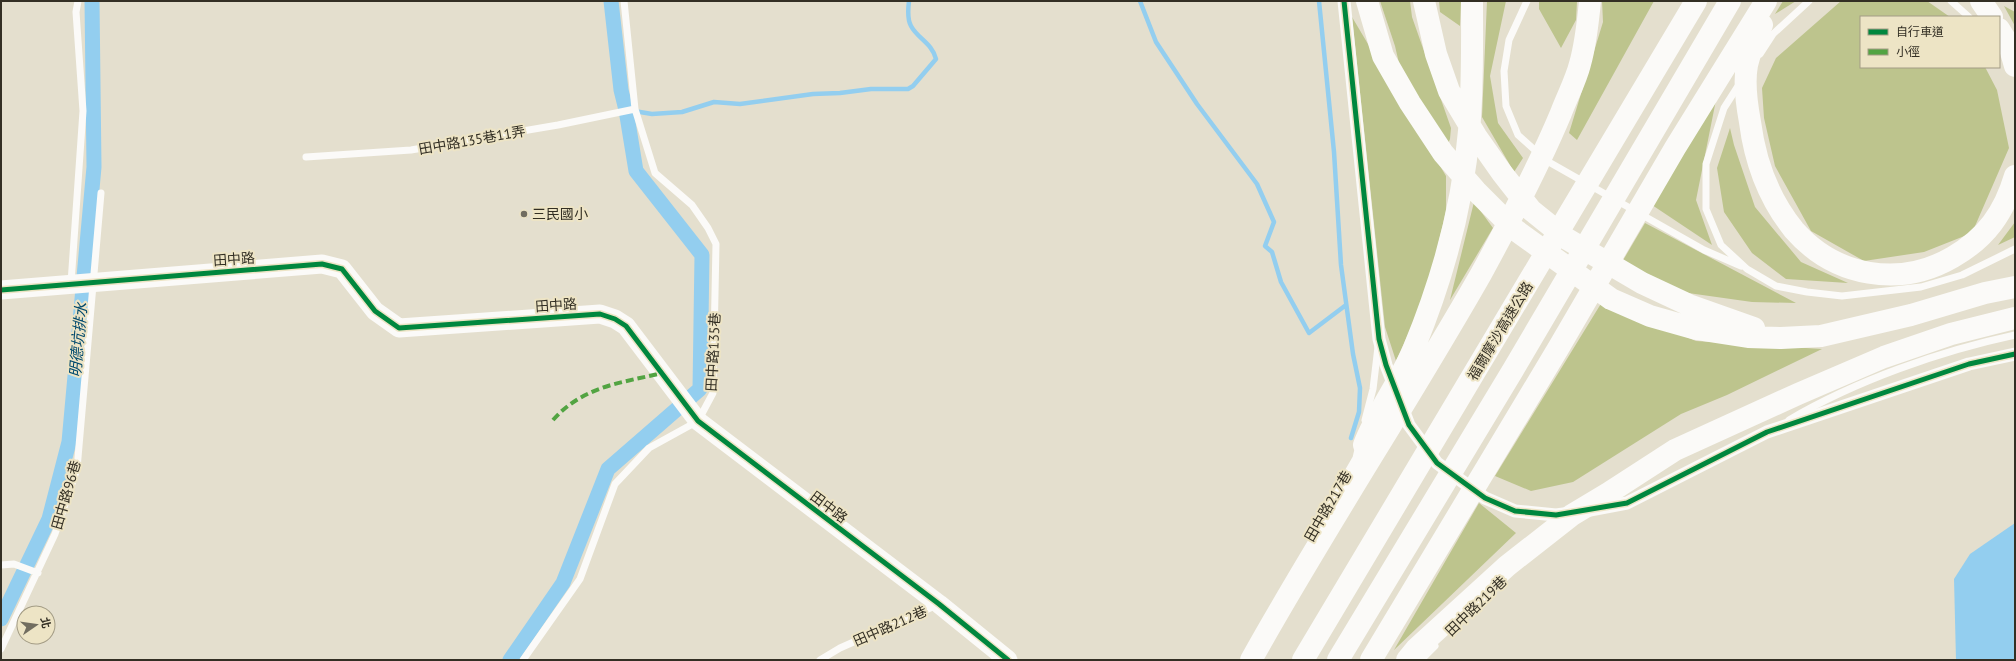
<svg xmlns="http://www.w3.org/2000/svg" width="2016" height="661" viewBox="0 0 2016 661" font-family="'PT Sans','Noto Sans TC',sans-serif">
  <style>
    .forest { fill: #bdc48d }
    .water { fill: #93ceef }
    .lines { fill: none; stroke-linecap: round; stroke-linejoin: round }
    .stream { stroke: #93ceef; stroke-width: 4.5 }
    .canal { stroke: #93ceef; stroke-width: 15 }
    .lane { stroke: #fbfaf8; stroke-width: 7 }
    .street { stroke: #fbfaf8; stroke-width: 13 }
    .secondary { stroke: #fbfaf8; stroke-width: 19 }
    .highway { stroke: #fbfaf8; stroke-width: 22 }
    .quiet { stroke: #52a442; stroke-width: 4; stroke-dasharray: 8 4; stroke-linecap: butt }
    .cycleway-casing { stroke: #ede4c5; stroke-width: 8 }
    .cycleway { stroke: #00873e; stroke-width: 5 }
    .poi-dot { fill: #716d60; stroke: #ede4c5; stroke-width: 1.5 }
    .labels { text-anchor: middle; dominant-baseline: central; stroke-width: 4; stroke-linejoin: round; paint-order: stroke }
    .street-label { font-size: 14px; fill: #332f24; stroke: #ede4c5 }
    .poi-label { font-size: 14px; fill: #332f24; stroke: #ede4c5; text-anchor: start }
    .water-label { font-size: 15px; font-style: italic; fill: #00496d; stroke: #ede4c5 }
  </style>
  <rect width="100%" height="100%" fill="#e4dfce"/>
  <path class="forest" d="M1380 1H1410L1412 17 1451 128 1450 139 1446 148 1401 72 1395 46Z
    M1439 1H1461L1460 26 1440 12Z
    M1487 1H1506L1490 76 1498 123 1523 158 1514 172 1482 117Z
    M1539 1H1577L1576 20 1561 48 1539 9Z
    M1602 1H1654L1577 140 1569 133 1603 22Z
    M1783 1H1796L1775 14Z
    M1841 1H1927L1950 17H1861V67H1985L1997 90 2009 148 1972 233 1924 252 1864 261 1811 231 1775 166 1764 118 1762 88 1776 58Z
    M2004 6 2015 12V26Z
    M1352 17 1446 176V211L1427 292 1396 361 1385 327Z
    M1719 85 1696 200 1712 245 1652 205Z
    M1730 128 1734 145 1755 207 1801 262 1848 283 1786 279 1752 253 1724 212 1717 168Z
    M1474 202 1493 228 1450 300Z
    M2015 222V237L1998 245Z
    M1645 223 1796 303 1752 302 1681 292 1622 262Z
    M1602 302 1696 341 1822 349 1727 395 1681 414 1573 482 1531 491 1495 476Z
    M1479 503 1516 533 1394 650Z"/>
  <path class="water" d="M2015 523V660H1956L1954 579 1970 554Z"/>
  <g class="lines">
    <path class="stream" d="M1140 1 1156 42 1197 104 1257 184 1274 222 1265 246 1272 252 1281 282 1309 333 1346 305
      M1319 1 1334 152 1341 265 1353 354 1360 388 1359 412 1351 438
      M634 111 652 114 682 112 714 102 740 104 813 94 840 93 871 89H908L913 86 936 59C932 43 918 39 911 26 907 19 908 9 909 1"/>
    <path class="canal" d="M1 619 49 519 69 442 94 167 92 1
      M510 660 563 583 608 469 700 389 702 255 636 171 626 110 621 90 611 1"/>
    <path class="lane" d="M1527 1 1509 40 1504 71 1506 106 1518 135 1547 161 1704 250 1741 266
      M1951 1 1969 17
      M1760 54 1773 34 1809 1
      M1740 83 1724 108 1706 164V209L1721 245 1747 269 1776 286 1807 292 1842 296 1921 287 1962 275 2015 249
      M306 157 411 150 558 125 635 109
      M71 283 83 111 76 12 78 1
      M1365 420 1373 389 1378 347
      M1789 420C1855 381 1940 351 2015 335
      M1314 531 1356 458 1359 445
      M1 565 14 564 38 573
      M1 649 55 534 77 469 101 193
      M523 660 580 579 615 484 649 448 698 421 713 393 716 244 708 228 692 205 655 173 635 109 624 1
      M820 660 840 648 937 605
      M1421 660 1435 646"/>
    <path class="street" d="M1344 1 1379 339 1386 365 1409 425 1437 463 1485 498 1515 511 1556 515 1571 513
      M1590 510 1627 503 1767 432 1969 364 2015 354"/>
    <path class="secondary" d="M1 290 322 264 342 269 375 311 399 328 600 314 615 319 626 326 698 421 939 604 1008 660"/>
    <path class="highway" d="M1367 1 1383 56 1410 103 1443 153 1476 191 1514 229 1611 299 1650 316 1696 329 1748 337 1781 338 1821 336 1911 315 1985 293 2015 287
      M1424 1 1436 54 1449 91 1476 136 1502 173 1531 210 1567 239 1642 283 1689 305 1754 328
      M1981 1 1992 17
      M1762 25C1756 38 1750 52 1747 65 1744 81 1747 106 1750 122 1755 161 1769 199 1794 230 1835 277 1900 288 1953 257 1986 238 2004 213 2015 176
      M1999 29 2009 45 2015 66
      M1364 445C1377 411 1400 382 1414 348 1442 280 1463 205 1469 131 1473 88 1472 44 1472 1
      M1251 660C1324 529 1407 404 1481 274 1510 221 1538 168 1561 113 1567 97 1576 80 1580 64 1586 43 1588 22 1590 1
      M1303 660 1696 1
      M1338 660 1513 370 1730 1
      M1371 660 1559 347 1675 148 1766 1
      M1407 660 1416 649 1507 566 1572 515 1607 494 1675 450 1798 394 1884 357 1951 334 2015 318"/>
    <path class="quiet" d="M553 420C583 386 621 383 662 373"/>
    <g class="cycleway-casing">
      <path id="cycleway" d="M1344 1 1379 339 1386 365 1409 425 1437 463 1485 498 1515 511 1556 515 1627 503 1767 432 1969 364 2015 354
        M1 290 322 264 342 269 375 311 399 328 600 314 615 319 626 326 698 421 939 604 1008 660"/>
    </g>
    <use href="#cycleway" class="cycleway"/>
  </g>
  <circle class="poi-dot" cx="524" cy="214" r="4"/>
  <g class="labels">
    <g class="street-label">
      <text transform="translate(472 140) rotate(-10)">田中路135巷11弄</text>
      <text transform="translate(234 259) rotate(-4)">田中路</text>
      <text transform="translate(556 305) rotate(-4)">田中路</text>
      <text transform="translate(1500 331) rotate(-59)">福爾摩沙高速公路</text>
      <text transform="translate(713 352) rotate(-87)">田中路135巷</text>
      <text transform="translate(66 495) rotate(-74)">田中路96巷</text>
      <text transform="translate(1328 506) rotate(-60)">田中路217巷</text>
      <text transform="translate(829 507) rotate(37)">田中路</text>
      <text transform="translate(1476 606) rotate(-44)">田中路219巷</text>
      <text transform="translate(890 626) rotate(-24)">田中路212巷</text>
    </g>
    <g class="poi-label">
      <text x="532" y="214">三民國小</text>
    </g>
    <g class="water-label">
      <text transform="translate(78 340) rotate(-85)">明德坑排水</text>
    </g>
  </g>
  <rect width="2016" height="661" fill="none" stroke="#332f24" stroke-width="4"/>
  <rect x="1860" y="16" width="140" height="52" fill="#ede4c5" stroke="#a39c85"/>
  <rect x="1868" y="29" width="20" height="6" fill="#00873e" stroke="#a39c85"/>
  <text x="1896" y="36" font-size="12" fill="#332f24">自行車道</text>
  <rect x="1868" y="49" width="20" height="6" fill="#52a442" stroke="#a39c85"/>
  <text x="1896" y="56" font-size="12" fill="#332f24">小徑</text>
  <g transform="translate(36 625) rotate(77)"><circle r="19" fill="#ede4c5" stroke="#a39c85"/>
  <path d="M0-3L7 15L0 10L-7 15Z" fill="#716d60"/>
  <text y="-6" font-size="11" font-weight="bold" text-anchor="middle" fill="#332f24">北</text>
  </g>
</svg>
